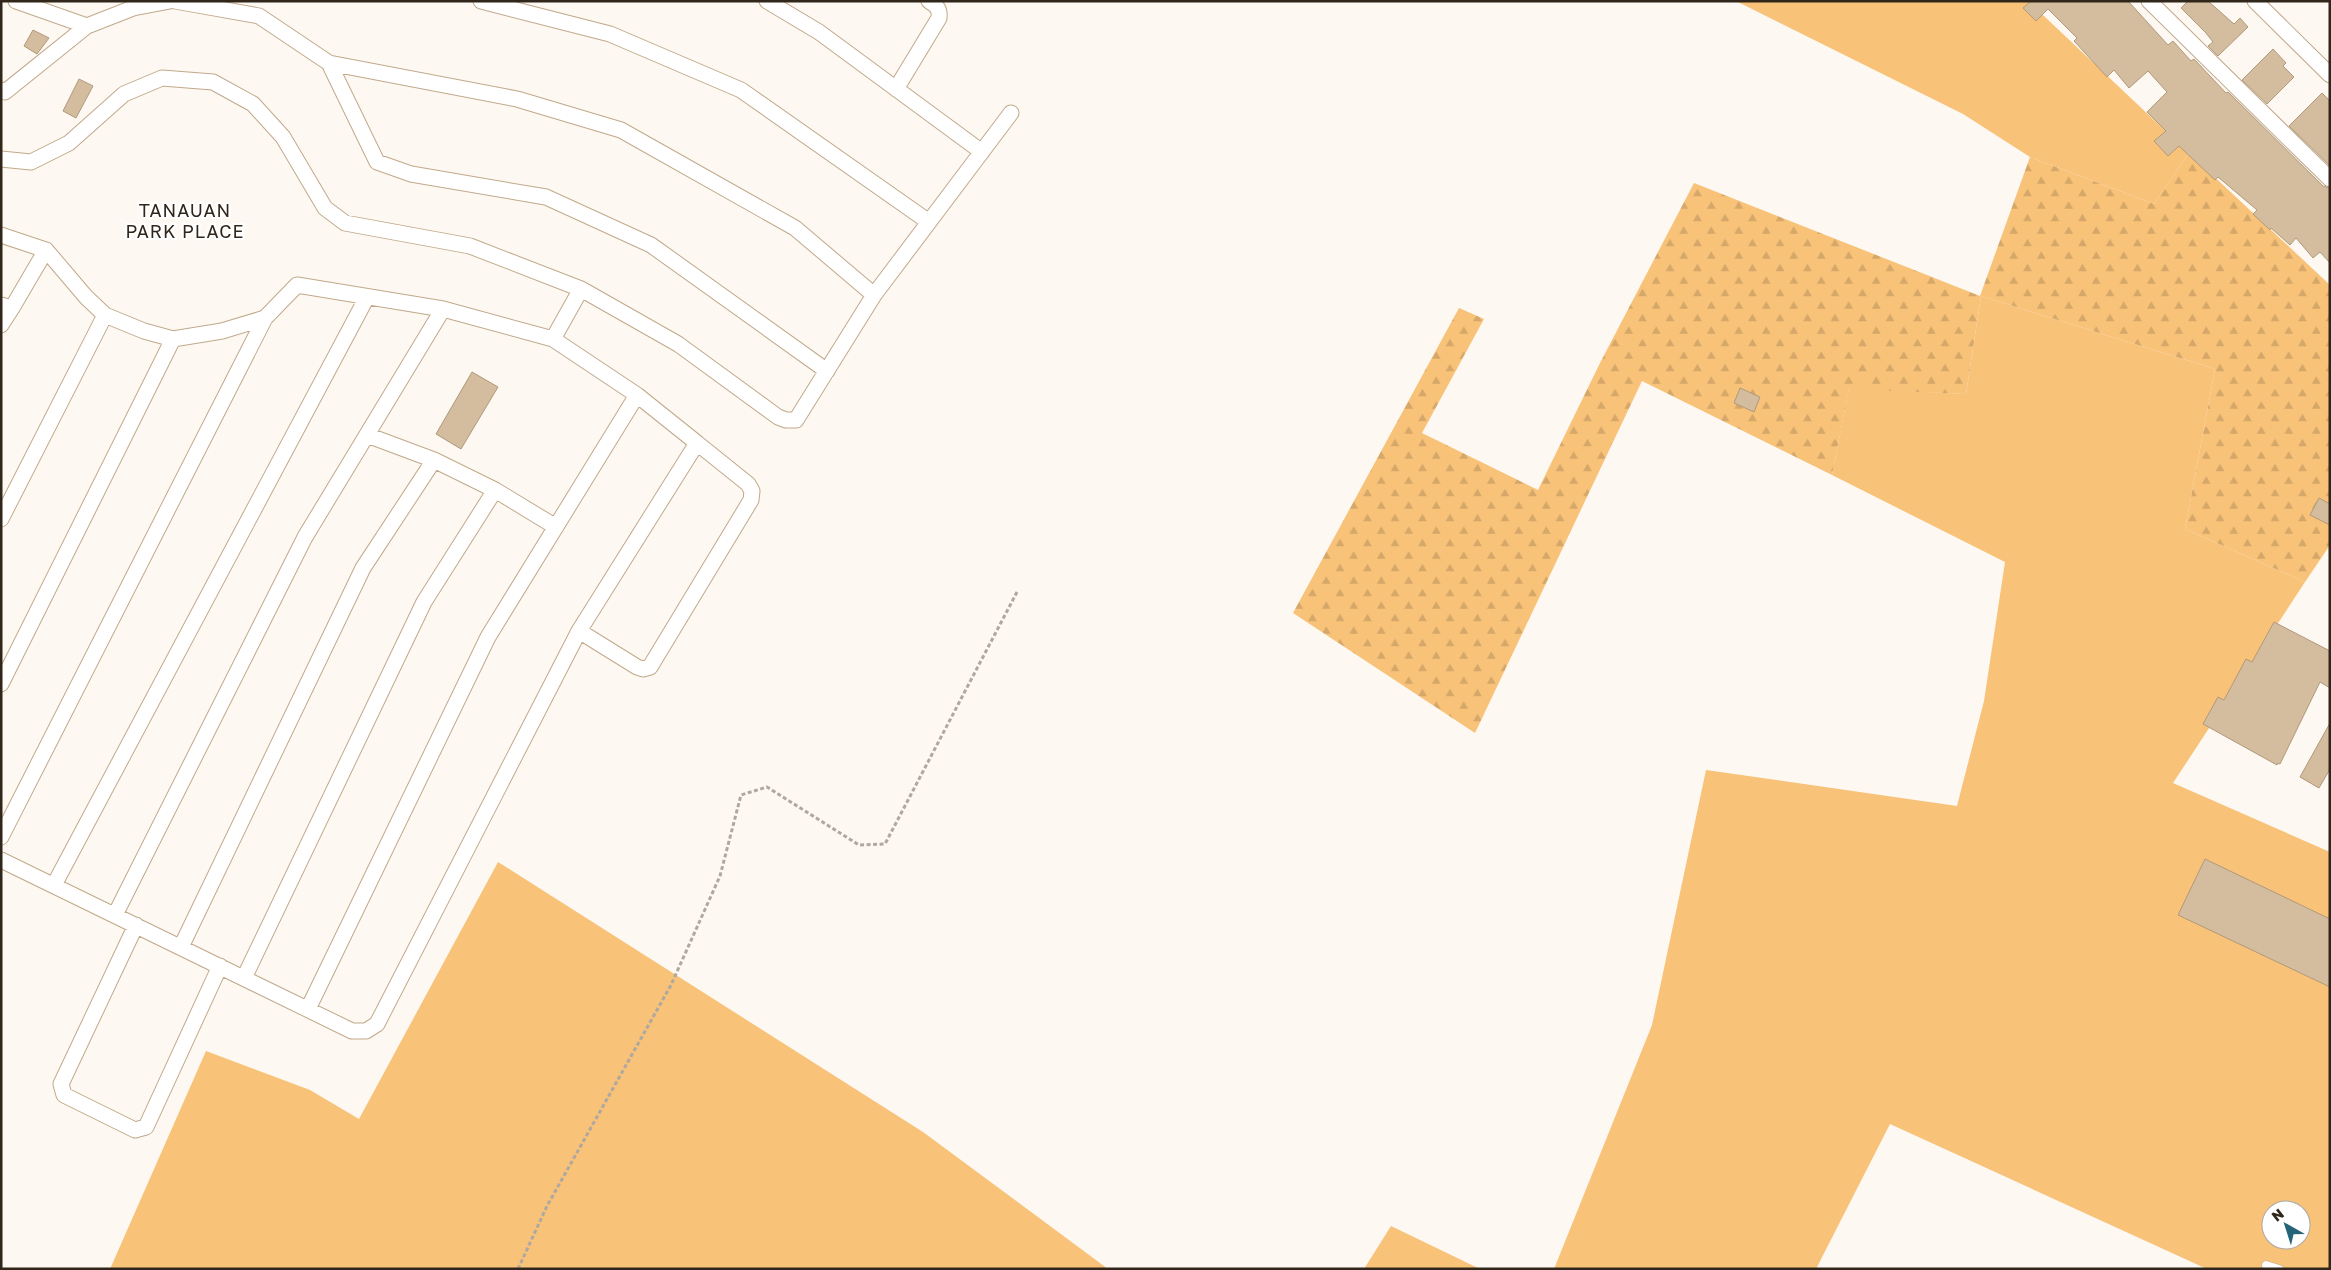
<svg xmlns="http://www.w3.org/2000/svg" width="2331" height="1270" viewBox="0 0 2331 1270" font-family="'Golos Text',sans-serif">
  <style>
    .green { fill: #f8c279; fill-rule: evenodd }
    .forest { fill: url(#forest-firs) }
    .building { fill: #d4bc9e; stroke: #b0997b }
    .lines { fill: none; stroke-linecap: round; stroke-linejoin: round }
    .service-casing { stroke: #c1a98b; stroke-width: 9 }
    .minor-casing { stroke: #c1a98b; stroke-width: 17 }
    .path { stroke: #afa89f; stroke-width: 3; stroke-dasharray: 4 2.5; stroke-linecap: butt }
    .service { stroke: #fff; stroke-width: 8 }
    .minor { stroke: #fff; stroke-width: 15 }
    .labels { text-anchor: middle; dominant-baseline: central; stroke-width: 4.5; stroke-linejoin: round; paint-order: stroke }
    .neighbourhood-label { font-size: 18px; letter-spacing: 1px; fill: #30261a; stroke: #fff }
  </style>
  <defs>
    <pattern id="forest-firs" width="22" height="20" patternUnits="userSpaceOnUse" patternTransform="scale(1.25)"><rect width="22" height="20" fill="#f8c279"/><path d="M5 1l3.5 6h-7zM16 11l3.5 6h-7z" fill="#d5a768"/></pattern>
  </defs>
  <rect width="100%" height="100%" fill="#fdf8f1"/>
  <path class="green" d="M1736 1H2028L2189 153 2154 204 2030 157 1963 114Z
    M1981 296 2215 369 2185 529 2305 582 2173 783 2330 852V1269H2207L1890 1124 1816 1269H1554L1652 1025 1706 770 1957 806 1984 701 2005 562 1832 475 1849 388 1966 394ZM2271 1210H2301V1240H2271Z
    M498 862 923 1132 1108 1269H110L206 1051 310 1090 359 1119Z
    M1391 1226 1480 1269H1364Z"/>
  <path class="forest" d="M2189 153 2330 285V545L2305 582 2185 529 2215 369 1981 296 1966 394 1849 389 1832 475 1642 381 1475 733 1293 613 1459 308 1484 319 1422 433 1538 490 1600 363 1694 183 1980 296 2030 157 2154 204Z"/>
  <path class="building" d="M2031 1H2128L2168 45 2173 41 2191 61 2194 59 2226 93 2228 92 2323 186 2330 188V263L2320 252 2313 258 2296 238 2290 245 2271 228 2270 230 2253 214 2257 210 2218 177 2215 180 2179 146 2168 156 2154 141 2166 131 2147 112 2167 92 2148 71 2129 88 2114 70 2107 77 2074 41 2077 38 2048 9 2036 21 2023 8Z
    M2188 1H2208L2234 24 2240 18 2248 27 2218 56 2208 46 2213 42 2206 33 2181 8Z
    M33 30 49 38 37 54 24 46Z
    M2273 49 2286 63 2283 66 2294 77 2267 104 2242 80Z
    M79 79 93 86 76 118 63 111Z
    M2322 93 2330 101V166L2289 126Z
    M472 372 498 387 461 449 436 434Z
    M1740 388 1760 397 1754 412 1734 403Z
    M2319 498 2330 504V525L2310 515Z
    M2274 622 2330 651V688L2320 682 2280 764 2278 763 2277 765 2203 724 2218 697 2224 700 2246 659 2252 662Z
    M2330 723V769L2319 788 2300 777Z
    M2205 859 2330 919V987L2178 915Z"/>
  <g class="lines">
    <g class="service-casing">
      <path id="service" d="M2266 1265 2279 1269"/>
    </g>
    <g class="minor-casing">
      <path id="minor" d="M16 1 87 26 133 8 170 1
        M175 1 259 16 329 63 517 99 621 130 795 228 874 295
        M481 1 610 34 741 90 929 222
        M767 1 819 32 982 152
        M2149 1 2330 179
        M2255 1 2330 75
        M329 63 377 162 411 174 546 197 651 245 827 371
        M896 89 939 18C940 9 937 6 929 1
        M1 90 5 92 87 26
        M1 159 31 162 69 143 124 94 162 78 213 82 253 104 283 137 325 208 345 223 470 246 581 289 678 344 778 417 786 420H796L874 295 1011 113
        M1 235 46 250 86 297 105 315 144 331 173 339 222 331 265 318 297 285 443 309 553 339 581 289
        M1 305 12 308 1 325
        M12 308 46 250
        M367 435 434 460
        M1 519 105 315
        M579 631 637 667 643 669 650 667 751 500 752 491 748 484 697 443
        M1 684 173 339
        M1 837 265 318
        M1 860 352 1031H366L377 1024 579 631 697 443 637 395 553 339
        M54 885 367 297
        M115 915 305 537 443 309
        M136 925 61 1084 64 1095 135 1130 146 1127 220 966
        M181 947 363 568 434 460 495 490
        M244 978 424 602 495 490 556 527
        M308 1009 488 637 637 395"/>
    </g>
    <path class="path" d="M518 1269 547 1206 671 985 720 876 741 795 767 787 859 845 885 844 1017 592"/>
    <use href="#service" class="service"/>
    <use href="#minor" class="minor"/>
  </g>
  <g class="labels">
    <g class="neighbourhood-label">
      <text x="185" y="210">TANAUAN<tspan x="185" dy="21">PARK PLACE</tspan></text>
    </g>
  </g>
  <rect width="2331" height="1270" fill="none" stroke="#30261a" stroke-width="5"/>
  <g transform="translate(2286 1225) rotate(321)"><circle r="24" fill="#ffffff" stroke="#aca8a3"/>
  <path d="M0-4L9 19L0 12L-9 19Z" fill="#246479"/>
  <text y="-8" font-size="14" font-weight="bold" text-anchor="middle" fill="#30261a">N</text>
  </g>
</svg>
